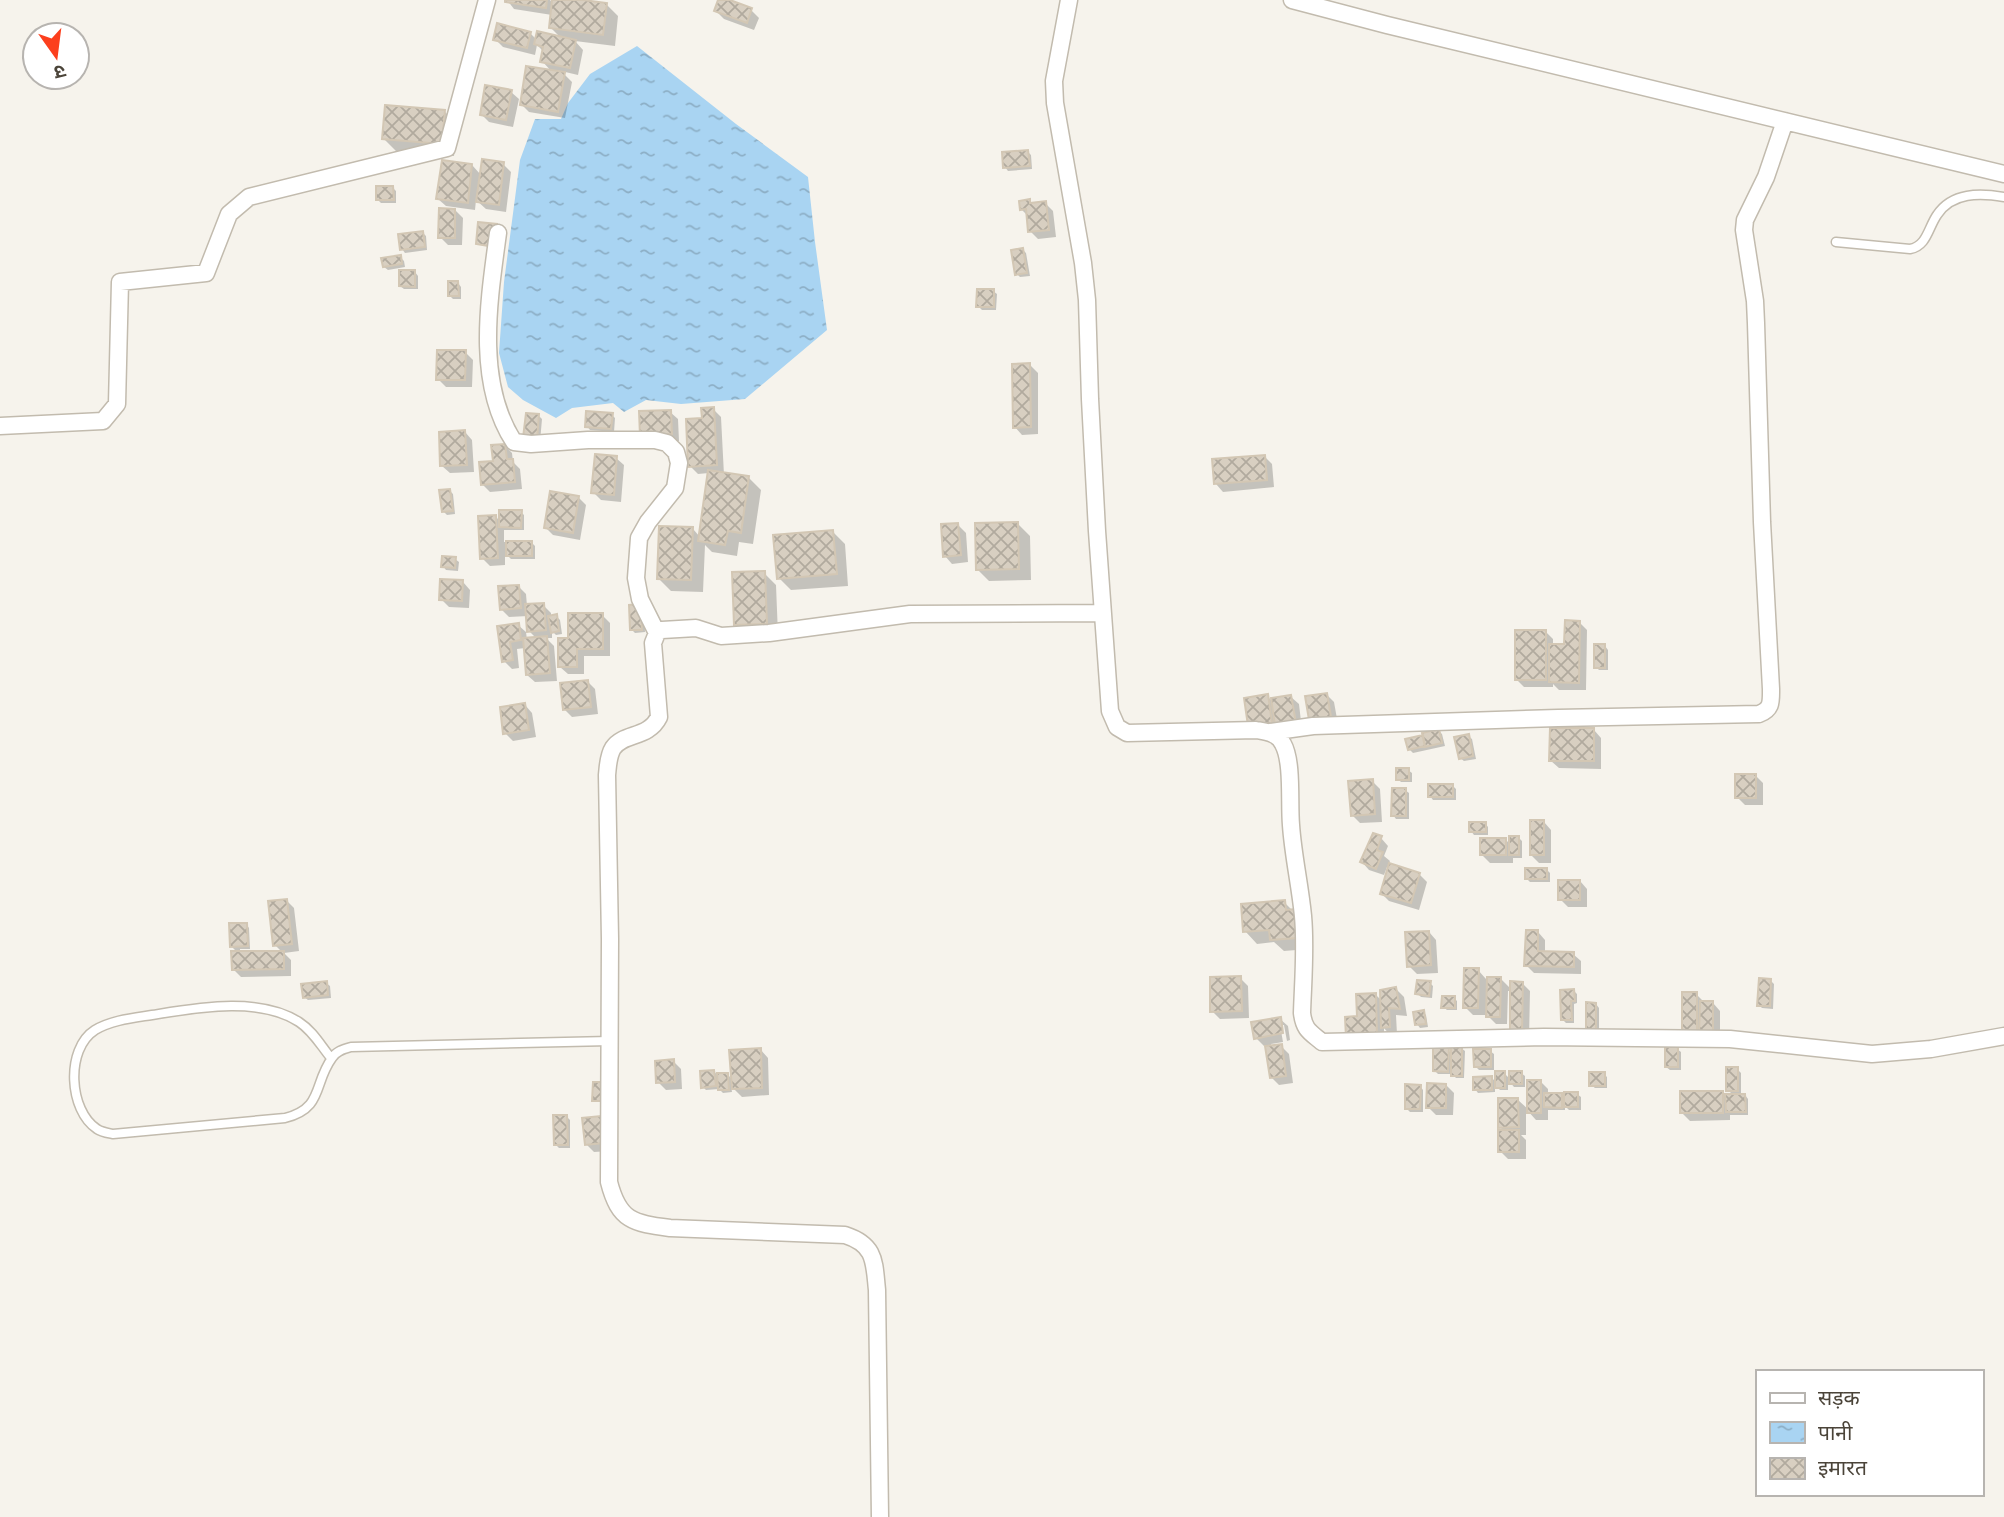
<svg xmlns="http://www.w3.org/2000/svg" width="2004" height="1517" viewBox="0 0 2004 1517" font-family="Arial,'Noto Sans Devanagari',sans-serif">
  <style>
    .water { fill: url(#water-ripples) }
    .shadow { fill: #0003 }
    .building { fill: url(#building-cross-hatch); stroke: #d3c7b4; stroke-width: 2 }
    .lines { fill: none; stroke-linecap: round; stroke-linejoin: round }
    .lane-casing { stroke: #c2bbae; stroke-width: 11 }
    .street-casing { stroke: #c2bbae; stroke-width: 19 }
    .lane { stroke: #fff; stroke-width: 8 }
    .street { stroke: #fff; stroke-width: 16 }
  </style>
  <defs>
    <pattern id="water-ripples" width="26" height="14" patternUnits="userSpaceOnUse" patternTransform="scale(1.75)"><rect width="26" height="14" fill="#a9d4f2"/><path d="M2 4q2-2 4 0t4 0M15 11q2-2 4 0t4 0" fill="none" stroke="#8caec5"/></pattern>
    <pattern id="building-cross-hatch" width="8" height="8" patternUnits="userSpaceOnUse" patternTransform="scale(1.75)"><rect width="8" height="8" fill="#d8cfc1"/><path d="M0 0l8 8M0 8l8-8" fill="none" stroke="#b1aa9e"/></pattern>
  </defs>
  <rect width="100%" height="100%" fill="#f6f3ec"/>
  <path class="water" d="M637 46 736 124 808 177 815 242 827 330 745 399 681 404 646 400 624 412 613 403 572 408 556 418 523 400 508 387 499 353 504 282 520 160 535 119H561L568 103 590 74Z"/>
  <path class="shadow" d="M507 0H550L553 4 554 0H567L606 4 618 16 615 46 575 41 583 50 578 75 561 71 572 82 565 118 529 112 521 104 552 72 542 61 544 52 537 45 535 55 503 47 495 39 530 33 537 40 562 39 551 28 552 15 514 9Z
    M720 0H725L751 10 759 18 754 30 724 19 716 11Z
    M511 92 519 99 513 127 489 122 481 114Z
    M445 112 457 124 454 156 396 151 384 139Z
    M1028 152 1031 155 1032 169 1008 171 1005 167Z
    M503 164 511 172 506 212 486 209 476 200 475 210 446 206 438 199 472 165 481 175Z
    M393 188 396 191V203H381L378 200Z
    M1029 201 1033 205 1045 203 1053 211 1056 237 1038 239 1030 231 1028 216 1021 209Z
    M455 210 463 218 462 245H448L440 237Z
    M423 233 426 236 427 250 405 253 402 249Z
    M1023 250 1026 253 1030 276 1020 277 1017 274Z
    M400 257 404 261 405 267 388 270 384 267Z
    M415 272 418 276V289H404L400 286Z
    M458 283 461 287V299H453L450 296Z
    M993 291 997 294 996 310H982L978 306Z
    M465 352 473 360 472 387H446L438 379Z
    M1030 365 1038 373V434L1022 435 1015 427Z
    M713 409 721 417 724 475 749 478 761 490 753 544 739 542 737 556 712 552 705 545 703 592 671 591 659 579 693 529 700 537 709 473 698 474 690 466 704 420Z
    M670 412 678 419 679 441 650 443Z
    M612 415 615 418 614 432 590 430 587 426Z
    M539 416 542 419 540 442 529 441Z
    M465 432 472 440 474 472 450 473 442 466Z
    M505 446 512 453 513 462 520 469 522 489 490 492 482 484Z
    M1264 456 1272 464 1274 487 1223 492 1216 484Z
    M616 458 624 465 621 502 601 500 593 492Z
    M450 491 453 494 455 514 447 515 443 511Z
    M578 497 586 505 580 540 553 535 545 527Z
    M521 512 524 515V530H504V542H531L535 546V559H511L505 553V565L490 566 482 558 496 517 501 522Z
    M1018 524 1030 536 1031 580 989 581 977 569Z
    M958 525 966 533 968 562 952 564 945 556Z
    M833 532 845 544 848 586 791 590 779 578Z
    M455 559 459 562 458 571 446 570 443 566Z
    M764 573 776 585 778 635 748 637 735 624Z
    M463 582 470 590 469 608 449 607 441 599Z
    M518 586 526 594 527 606 543 605 551 613V617L556 616 560 620 562 634 556 635 552 631V638H546L554 646 557 681 535 682 527 675 525 648 517 649 519 668 512 669 504 661 499 628 518 625 526 632 527 640 537 639 529 631 528 616 509 617 501 609Z
    M644 609 645 632 635 633 631 629Z
    M602 615 610 623V656H584V674H568L560 667 570 640Z
    M1579 622 1587 630 1586 690H1559L1553 684V687H1524L1516 679 1546 632 1553 639V645L1566 646Z
    M1605 646 1608 650V670H1599L1596 667Z
    M587 681 595 689 598 714 572 717 564 709Z
    M1326 694 1334 702 1339 730 1320 733Z
    M1267 696 1271 700 1291 697 1299 704 1302 730 1258 733Z
    M525 705 532 713 536 737 513 741 505 733Z
    M1594 730 1601 738V769L1559 768 1551 761Z
    M1439 731 1442 734 1445 746 1413 753 1409 749Z
    M1468 736 1472 739 1476 759 1464 761 1460 758Z
    M1408 770 1412 773V782H1401L1398 779Z
    M1756 776 1763 783V805H1745L1737 797Z
    M1372 781 1380 789 1382 822 1360 823 1352 815Z
    M1453 786 1456 789V800H1433L1430 796Z
    M1405 790 1409 793V819H1396L1393 815Z
    M1544 822 1551 830V863H1539L1531 855Z
    M1485 823 1488 827V835H1474L1471 831Z
    M1381 838 1388 846 1384 856 1390 861 1388 865 1419 874 1427 882 1419 910 1389 901 1382 894 1390 868 1387 867 1384 875 1369 870 1362 862Z
    M1519 838 1522 841V858H1513V863H1490L1482 855 1505 839 1511 845Z
    M1546 869 1550 873V882H1530L1527 879Z
    M1580 881 1587 889V907H1568L1560 899Z
    M286 900 294 908 299 951 284 953 291 960V976L241 977 233 969 238 953 231 946 246 924 249 928 250 949H240V953L282 952 275 945Z
    M1284 902 1293 911 1309 949 1284 951 1274 942 1257 944 1245 931Z
    M1429 932 1436 940 1438 973 1417 974 1409 966Z
    M1538 932 1545 940V953L1573 954 1581 961V974L1534 973 1526 965Z
    M1478 970 1486 979H1501L1512 990 1522 983 1530 991 1529 1039H1519L1512 991H1508L1507 1024H1496L1487 1015H1473L1465 1007Z
    M1240 978 1248 986 1249 1018 1220 1019 1212 1011Z
    M1771 981 1774 984 1773 1009 1762 1008 1759 1005Z
    M326 983 330 986 331 998 308 1000 304 997Z
    M1430 983 1433 986 1432 998 1421 997 1417 993Z
    M1396 989 1404 997 1407 1016 1396 1015 1397 1034 1390 1035 1384 1028V1044L1359 1018 1376 995 1382 1001Z
    M1574 991 1577 994V1003L1574 1004V1023H1566L1563 1020Z
    M1696 994 1704 1002 1713 1003 1720 1011V1042L1691 1040Z
    M1454 998 1457 1001V1010H1447L1443 1007Z
    M1596 1004 1599 1008V1035H1591Z
    M1423 1012 1426 1015 1428 1027 1420 1028 1417 1024Z
    M1280 1019 1288 1026 1290 1040 1287 1041 1284 1025H1280L1283 1042 1271 1044 1272 1047 1281 1046 1289 1054 1293 1083 1279 1085 1271 1077 1267 1045 1264 1046 1256 1038Z
    M1461 1048 1465 1051 1464 1078H1456L1452 1074H1438L1435 1071 1448 1050 1452 1054Z
    M1677 1049 1681 1052V1070H1670L1666 1067Z
    M761 1050 768 1058 769 1095 742 1097 731 1086 732 1092 723 1093 719 1089 706 1090 703 1087 714 1071 717 1075 727 1074 733 1080Z
    M1490 1051 1494 1054V1070H1479L1475 1066Z
    M673 1061 681 1069 682 1089 666 1090 658 1082Z
    M1737 1069 1741 1073V1095H1745L1748 1099V1115H1730V1120L1690 1121 1682 1113 1723 1093 1725 1095H1733L1728 1090Z
    M1504 1073 1511 1080 1521 1073 1525 1076V1087H1514L1508 1080V1090H1500L1495 1085V1092L1478 1093 1475 1089 1492 1078 1497 1083Z
    M1604 1074 1607 1077V1088H1595L1591 1085Z
    M1540 1081 1548 1089V1095L1562 1094 1566 1098 1577 1094 1581 1097V1110H1569L1565 1106V1110H1548V1120H1536L1526 1109V1135H1521L1526 1140V1159H1508L1500 1151 1505 1132 1500 1127 1518 1100 1529 1110Z
    M1446 1085 1454 1093 1453 1115H1436L1428 1107Z
    M1420 1086 1423 1090V1112H1410L1406 1108Z
    M567 1117 570 1120V1148H559L556 1145Z
    M600 1118 608 1126 610 1151 594 1152 586 1144Z
    M1768 1494H1804V1497H1771Z"/>
  <path class="building" d="M505 0H547L546 8 505 2Z
    M552 0H583L607 3 603 35 549 28Z
    M718 0H730L752 8 747 23 714 11Z
    M497 23 531 32 527 48 493 40Z
    M537 31 576 40 570 68 540 62 543 47 534 44Z
    M526 66 565 72 558 112 520 105Z
    M485 85 512 90 506 120 480 115Z
    M385 105 445 110 442 144 382 139Z
    M1028 150 1030 166 1003 168 1002 152Z
    M482 159 504 162 499 205 476 202Z
    M442 160 472 164 468 203 436 199Z
    M376 186H393L394 200H376Z
    M1030 199V203L1046 201 1049 230 1028 232 1026 209 1020 210 1019 201Z
    M439 208 455 209V238H438Z
    M478 222 497 224 495 247 476 244Z
    M423 231 425 247 400 250 398 234Z
    M1023 248 1027 273 1015 275 1011 250Z
    M401 255 402 264 383 267 381 258Z
    M399 270H415V287L399 286Z
    M448 281H458L459 296H448Z
    M977 289H994V307H976Z
    M437 350H466L465 380H436Z
    M1030 363 1031 427 1013 428 1012 364Z
    M714 407 717 465 688 467 686 419 702 418 701 408Z
    M671 410 672 434 640 436 639 411Z
    M586 411 613 413 611 429 585 427Z
    M526 413 539 414 537 440 523 438Z
    M465 430 467 465 440 466 439 432Z
    M505 444 507 459H513L515 482 481 485 479 462 493 461 491 445Z
    M595 454 617 456 614 495 591 493Z
    M1265 455 1267 480 1214 484 1212 459Z
    M708 470 749 476 741 533 728 531 725 545 698 541Z
    M450 489 453 511 442 512 439 490Z
    M550 491 579 496 573 533 544 528Z
    M499 510H522L521 528 499 527Z
    M496 515 498 558 480 559 478 516Z
    M1018 522 1019 569 976 570 975 523Z
    M958 523 961 555 943 557 941 524Z
    M659 526 693 527 691 580 657 579Z
    M833 530 837 574 777 579 773 535Z
    M506 541H532V556H506Z
    M442 556 456 557 455 568 441 567Z
    M765 571 767 624 734 625 732 572Z
    M440 579 463 580 462 601 439 600Z
    M519 585 521 608 500 610 498 586Z
    M544 603 546 630 527 632 525 604Z
    M641 604 642 630H630L629 605Z
    M568 613H603V649H577V667H558V638H568Z
    M557 614 559 631 551 633 548 616Z
    M1565 620 1580 621 1579 683 1549 682V644H1564Z
    M519 623 521 640 510 642 513 660 502 662 497 626Z
    M1515 630H1546V680H1515Z
    M547 636 550 673 526 675 523 638Z
    M1594 644H1605V668H1594Z
    M588 680 591 707 563 710 560 683Z
    M1327 693 1332 723 1310 726 1305 696Z
    M1268 694 1272 723 1248 726 1244 698Z
    M1291 695 1296 723 1275 726 1271 698Z
    M525 703 529 730 503 734 500 707Z
    M1550 728H1594V761H1549Z
    M1439 729 1442 743 1425 747 1422 733Z
    M1469 734 1473 756 1459 759 1454 737Z
    M1423 735 1425 746 1408 750 1405 739Z
    M1396 768H1409V780H1396Z
    M1735 774H1756V798H1735Z
    M1373 779 1375 814 1351 816 1348 781Z
    M1428 784H1453V797H1428Z
    M1392 788H1406V816H1391Z
    M1530 820H1544V855H1530Z
    M1469 822H1486V832H1469Z
    M1373 833 1382 836 1377 850 1383 852 1376 869 1360 862Z
    M1509 836H1519V855H1509Z
    M1480 838H1506V855H1480Z
    M1389 863 1420 873 1411 903 1380 894Z
    M1525 868H1547V879H1525Z
    M1558 880H1580V900H1558Z
    M287 899 292 944 273 946 268 901Z
    M1285 900 1286 910 1295 909 1298 938 1270 940 1269 930 1243 932 1241 904Z
    M229 923H247L248 946 230 947Z
    M1526 930H1538V951L1574 952V967L1524 966Z
    M1429 931 1431 965 1407 967 1405 932Z
    M231 951H284V969L232 970Z
    M1464 968H1479L1478 1008H1463Z
    M1241 976 1242 1011 1210 1012V977Z
    M1487 977H1501L1500 1017H1486Z
    M1759 978 1771 979 1770 1006H1757Z
    M1417 980 1431 981 1429 996 1415 994Z
    M327 981 328 995 303 998 301 984Z
    M1510 981 1523 982 1522 1032H1510Z
    M1396 987 1400 1009 1389 1008 1390 1027 1381 1028 1380 990Z
    M1574 989 1575 1001H1571L1572 1020H1561L1560 990Z
    M1682 992H1697V1033H1682Z
    M1376 993 1377 1037 1346 1038 1345 1017 1357 1016 1356 994Z
    M1442 996H1455V1008H1441Z
    M1700 1001H1713V1035H1699Z
    M1586 1002 1596 1003V1032H1586Z
    M1424 1010 1426 1024 1415 1025 1413 1012Z
    M1281 1017 1283 1033 1254 1039 1251 1022Z
    M1282 1044 1286 1076 1270 1078 1265 1046Z
    M1451 1046H1462V1076H1451Z
    M1433 1047 1449 1048 1448 1072 1433 1071Z
    M1665 1047H1678V1067H1665Z
    M761 1048 762 1088 732 1089 729 1050Z
    M1473 1049H1491V1067H1474Z
    M674 1059 675 1082 656 1083 655 1061Z
    M1726 1067H1738V1091H1726Z
    M714 1070 716 1086 701 1088 700 1071Z
    M1495 1071H1505V1088H1495Z
    M1509 1071H1522V1084H1509Z
    M1589 1072H1605V1086H1589Z
    M717 1073H728L729 1090H718Z
    M1492 1076V1090H1473V1077Z
    M1527 1080H1541V1113H1527Z
    M593 1082H606L604 1101H592Z
    M1427 1083 1446 1084V1108H1426Z
    M1405 1084 1421 1085 1420 1109H1405Z
    M1680 1091H1723V1113H1680Z
    M1564 1092H1578V1107H1564Z
    M1544 1093H1562V1108L1544 1107Z
    M1725 1094H1745L1746 1112H1726Z
    M1498 1098H1518L1519 1127 1498 1128Z
    M553 1115H567L568 1145H554Z
    M601 1116 603 1143 585 1145 582 1118Z
    M1498 1130H1519V1152H1498Z"/>
  <g class="lines">
    <g class="lane-casing">
      <path id="lane" d="M1836 242 1910 249C1927 246 1928 228 1937 215 1952 192 1980 193 2004 197
        M331 1058C321 1046 313 1031 299 1022 259 996 196 1008 152 1015 133 1018 112 1020 95 1030 65 1049 69 1111 97 1129 101 1132 108 1133 113 1134L285 1118C324 1108 313 1084 332 1058 336 1051 344 1049 351 1047L610 1041"/>
    </g>
    <g class="street-casing">
      <path id="street" d="M1069 0 1054 81 1055 103 1083 263 1087 300 1090 399 1097 531 1110 711 1117 727 1127 733 1256 730C1267 732 1278 733 1283 744 1293 762 1289 803 1291 825 1293 855 1300 885 1303 916 1306 948 1303 981 1302 1013 1304 1030 1310 1032 1322 1042L1544 1037 1730 1039 1872 1054 1931 1049 2004 1036
        M1292 0 1387 25 2004 174
        M498 233C489 300 475 382 514 442L531 444 588 440H655L667 443 676 452 679 463 675 488 648 522 639 538 636 578 640 599 657 633
        M0 426 103 421 117 404 120 282 206 273 229 214 249 197 447 148 487 0
        M1270 732 1313 726 1558 718 1759 714C1772 709 1771 702 1771 689L1762 522 1756 323 1755 301 1744 230 1745 220 1766 177 1785 121
        M880 1517 877 1290C874 1262 876 1245 845 1235L670 1228C633 1223 619 1221 609 1182L610 939 607 775C608 766 608 756 613 748 624 732 648 739 659 717L653 643 657 633 662 630 696 628 721 636 769 633 910 614 1103 613"/>
    </g>
    <use href="#lane" class="lane"/>
    <use href="#street" class="street"/>
  </g>
  <rect x="1756" y="1370" width="228" height="126" fill="#ffffff" stroke="#b7b4b0" stroke-width="2"/>
  <rect x="1770" y="1393" width="35" height="10" fill="#ffffff" stroke="#b7b4b0" stroke-width="2"/>
  <text x="1818" y="1405" font-size="21" fill="#4b4439">सड़क</text>
  <rect x="1770" y="1422" width="35" height="21" fill="url(#water-ripples)" stroke="#b7b4b0" stroke-width="2"/>
  <text x="1818" y="1440" font-size="21" fill="#4b4439">पानी</text>
  <rect x="1770" y="1458" width="35" height="21" fill="url(#building-cross-hatch)" stroke="#b7b4b0" stroke-width="2"/>
  <text x="1818" y="1475" font-size="21" fill="#4b4439">इमारत</text>
  <g transform="translate(56 56) rotate(166)"><circle r="33" fill="#ffffff" stroke="#b7b4b0" stroke-width="2"/>
  <path d="M0-5L12 26L0 18L-12 26Z" fill="#fc3f1d"/>
  <text y="-10" font-size="19" font-weight="bold" text-anchor="middle" fill="#4b4439">उ</text>
  </g>
</svg>
